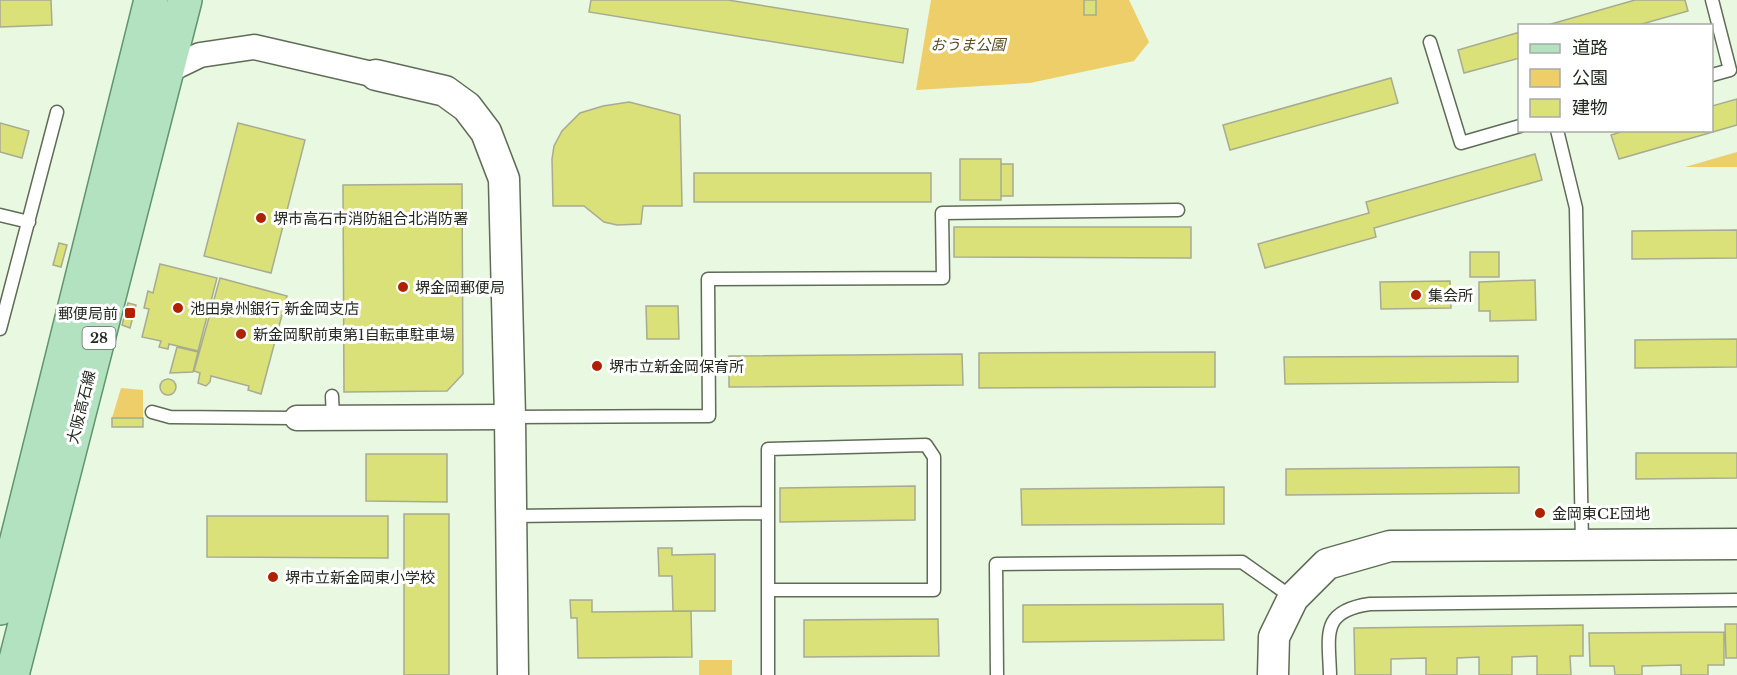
<svg xmlns="http://www.w3.org/2000/svg" width="1737" height="675" viewBox="0 0 1737 675" font-family="'Libre Baskerville','Noto Sans JP',serif">
  <style>
    .green { fill: #edce69 }
    .building { fill: #d9e178; stroke: #a8ab92; stroke-width: 1.5 }
    .lines { fill: none; stroke-linecap: round; stroke-linejoin: round }
    .service-casing { stroke: #5f6c57; stroke-width: 15 }
    .minor-casing { stroke: #5f6c57; stroke-width: 27 }
    .tertiary-casing { stroke: #5f6c57; stroke-width: 33 }
    .primary-casing { stroke: #60956d; stroke-width: 36 }
    .service { stroke: #fff; stroke-width: 12 }
    .minor { stroke: #fff; stroke-width: 24 }
    .tertiary { stroke: #fff; stroke-width: 30 }
    .primary { stroke: #b2e2c0; stroke-width: 33 }
    .poi-dot { fill: #af2201; stroke: #fff; stroke-width: 2 }
    .labels { text-anchor: middle; dominant-baseline: central; stroke-width: 6; stroke-linejoin: round; paint-order: stroke }
    .shield { fill: #fff; stroke: #666a64; stroke-width: 1.5 }
    .shield-label { font-size: 14px; font-weight: bold; fill: #252a21 }
    .park-label { font-size: 15px; font-style: italic; fill: #5a4d21; stroke: #fff }
    .poi-label { font-size: 15px; fill: #252a21; stroke: #fff; text-anchor: start }
    .street-label { font-size: 15px; fill: #252a21; stroke: #fff }
  </style>
  <rect width="100%" height="100%" fill="#e9f8e0"/>
  <path class="green" d="M931 0H1129L1149 42 1134 61 1030 83 916 90Z
    M1737 152V167H1685Z
    M121 388 143 390V418H112Z
    M699 660H732V675H699Z"/>
  <path class="building" d="M0 0H51L52 25 0 27Z
    M591 0H728L908 29 903 63 589 12Z
    M1084 0H1096V15H1084Z
    M1635 0H1685L1688 11 1635 26H1544Z
    M1520 32V58L1464 73 1458 50Z
    M1391 78 1398 103 1230 150 1223 125Z
    M1737 99V125L1619 159 1611 135 1627 130H1712V106Z
    M629 102 680 115 682 206H643L641 224 617 225 604 222 584 206H553L552 159 554 146 562 131 580 113 603 106Z
    M0 123 29 131 22 158 0 152Z
    M238 123 305 140 271 273 204 256Z
    M1535 154 1542 180 1374 228 1376 237 1265 268 1258 244 1369 213 1366 202Z
    M960 159H1001V200H960Z
    M1001 164H1013V196H1001Z
    M694 173H931V202H694Z
    M462 184 463 374 447 391 344 392 343 185Z
    M954 227H1191V258L954 257Z
    M1737 230V258L1632 259V231Z
    M59 243 67 245 61 267 53 265Z
    M1470 252H1499V277H1470Z
    M160 264 217 278 198 351 169 344 168 349 159 347 161 341 142 337 149 309 144 308 148 291 153 293Z
    M220 278 287 296 261 394 248 390 249 386 211 376 210 382 206 386 198 383 200 373 194 371Z
    M1535 280 1536 320 1490 321V311H1479V282Z
    M1450 281 1451 308 1381 309 1380 282Z
    M128 303 136 305 130 328 122 325Z
    M646 306H678L679 339H647Z
    M1737 339V367L1635 368V340Z
    M177 347 198 352 193 372 170 373Z
    M1215 352V387L979 388V353Z
    M962 354 963 385 729 387V356Z
    M1518 356V382L1285 384 1284 357Z
    M160 387a8 8 0 1 1 16 0a8 8 0 1 1-16 0Z
    M112 418H143V427H112Z
    M1636 453H1737V478L1636 479Z
    M366 454H447V502L366 501Z
    M1519 467V493L1286 495V469Z
    M915 486V520L780 522V488Z
    M1224 487V524L1022 525 1021 489Z
    M404 514H449V675H404Z
    M207 516H388V558L207 557Z
    M658 548H672V555L715 554V611H673L672 576H659Z
    M570 600H592V612L691 611 692 657 578 658 577 618H571Z
    M1223 604 1224 640 1023 642V605Z
    M938 619 939 656 804 657V620Z
    M1725 624H1737V658H1726Z
    M1583 625V656H1570L1571 675H1537V656L1512 657V675H1479V657L1457 658V675H1426V658L1391 659V675H1355L1354 628Z
    M1724 632V665H1708V675H1681V665L1642 666V675H1615L1614 666H1590L1589 633Z"/>
  <g class="lines">
    <g class="service-casing">
      <path id="service" d="M1430 42 1461 143 1520 126
        M1712 75 1730 70 1712 0
        M1557 130 1576 208 1582 545
        M0 215 29 222
        M0 329 57 112
        M332 396 333 418
        M152 412 170 417 297 418
        M510 417 709 416 708 279 943 278 942 213 1178 210
        M512 516 766 513
        M768 590H934V457L926 445 768 449V675
        M997 675 996 564 1242 562 1293 598
        M1330 675C1329 635 1320 611 1370 604L1737 600"/>
    </g>
    <g class="minor-casing">
      <path id="minor" d="M167 71 200 55 254 47 376 75
        M297 418 510 417"/>
    </g>
    <g class="tertiary-casing">
      <path id="tertiary" d="M376 75 445 91 467 107 486 132 504 179 510 417 513 675
        M1273 675 1274 637 1293 598 1327 564 1390 546 1737 544"/>
    </g>
    <g class="primary-casing">
      <path id="primary" d="M0 608 151 0
        M12 675 185 0"/>
    </g>
    <use href="#service" class="service"/>
    <use href="#minor" class="minor"/>
    <use href="#tertiary" class="tertiary"/>
    <use href="#primary" class="primary"/>
  </g>
  <g class="poi-dot">
    <circle cx="261" cy="218" r="6"/>
    <circle cx="403" cy="287" r="6"/>
    <circle cx="1416" cy="295" r="6"/>
    <circle cx="178" cy="308" r="6"/>
    <rect x="124" y="307" width="12" height="12" rx="3"/>
    <circle cx="241" cy="334" r="6"/>
    <circle cx="597" cy="366" r="6"/>
    <circle cx="1540" cy="513" r="6"/>
    <circle cx="273" cy="577" r="6"/>
  </g>
  <g class="labels">
    <rect class="shield" x="82.5" y="327" width="33" height="22" rx="4.5"/>
    <g class="shield-label">
      <text x="99" y="338">28</text>
    </g>
    <g class="park-label">
      <text x="968" y="44">おうま公園</text>
    </g>
    <g class="poi-label">
      <text x="273" y="218">堺市高石市消防組合北消防署</text>
      <text x="415" y="287">堺金岡郵便局</text>
      <text x="1428" y="295">集会所</text>
      <text x="190" y="308">池田泉州銀行 新金岡支店</text>
      <text x="118" y="313" text-anchor="end">郵便局前</text>
      <text x="253" y="334">新金岡駅前東第1自転車駐車場</text>
      <text x="609" y="366">堺市立新金岡保育所</text>
      <text x="1552" y="513">金岡東CE団地</text>
      <text x="285" y="577">堺市立新金岡東小学校</text>
    </g>
    <g class="street-label">
      <text transform="translate(81 407) rotate(-76)">大阪高石線</text>
    </g>
  </g>
  <rect x="1518" y="24" width="195" height="108" fill="#ffffff" stroke="#a8aaa6" stroke-width="1.5"/>
  <rect x="1530" y="44" width="30" height="9" fill="#b2e2c0" stroke="#a8aaa6" stroke-width="1.5"/>
  <text x="1572" y="54" font-size="18" fill="#252a21">道路</text>
  <rect x="1530" y="69" width="30" height="18" fill="#edce69" stroke="#a8aaa6" stroke-width="1.5"/>
  <text x="1572" y="84" font-size="18" fill="#252a21">公園</text>
  <rect x="1530" y="99" width="30" height="18" fill="#d9e178" stroke="#a8aaa6" stroke-width="1.5"/>
  <text x="1572" y="114" font-size="18" fill="#252a21">建物</text>
</svg>
